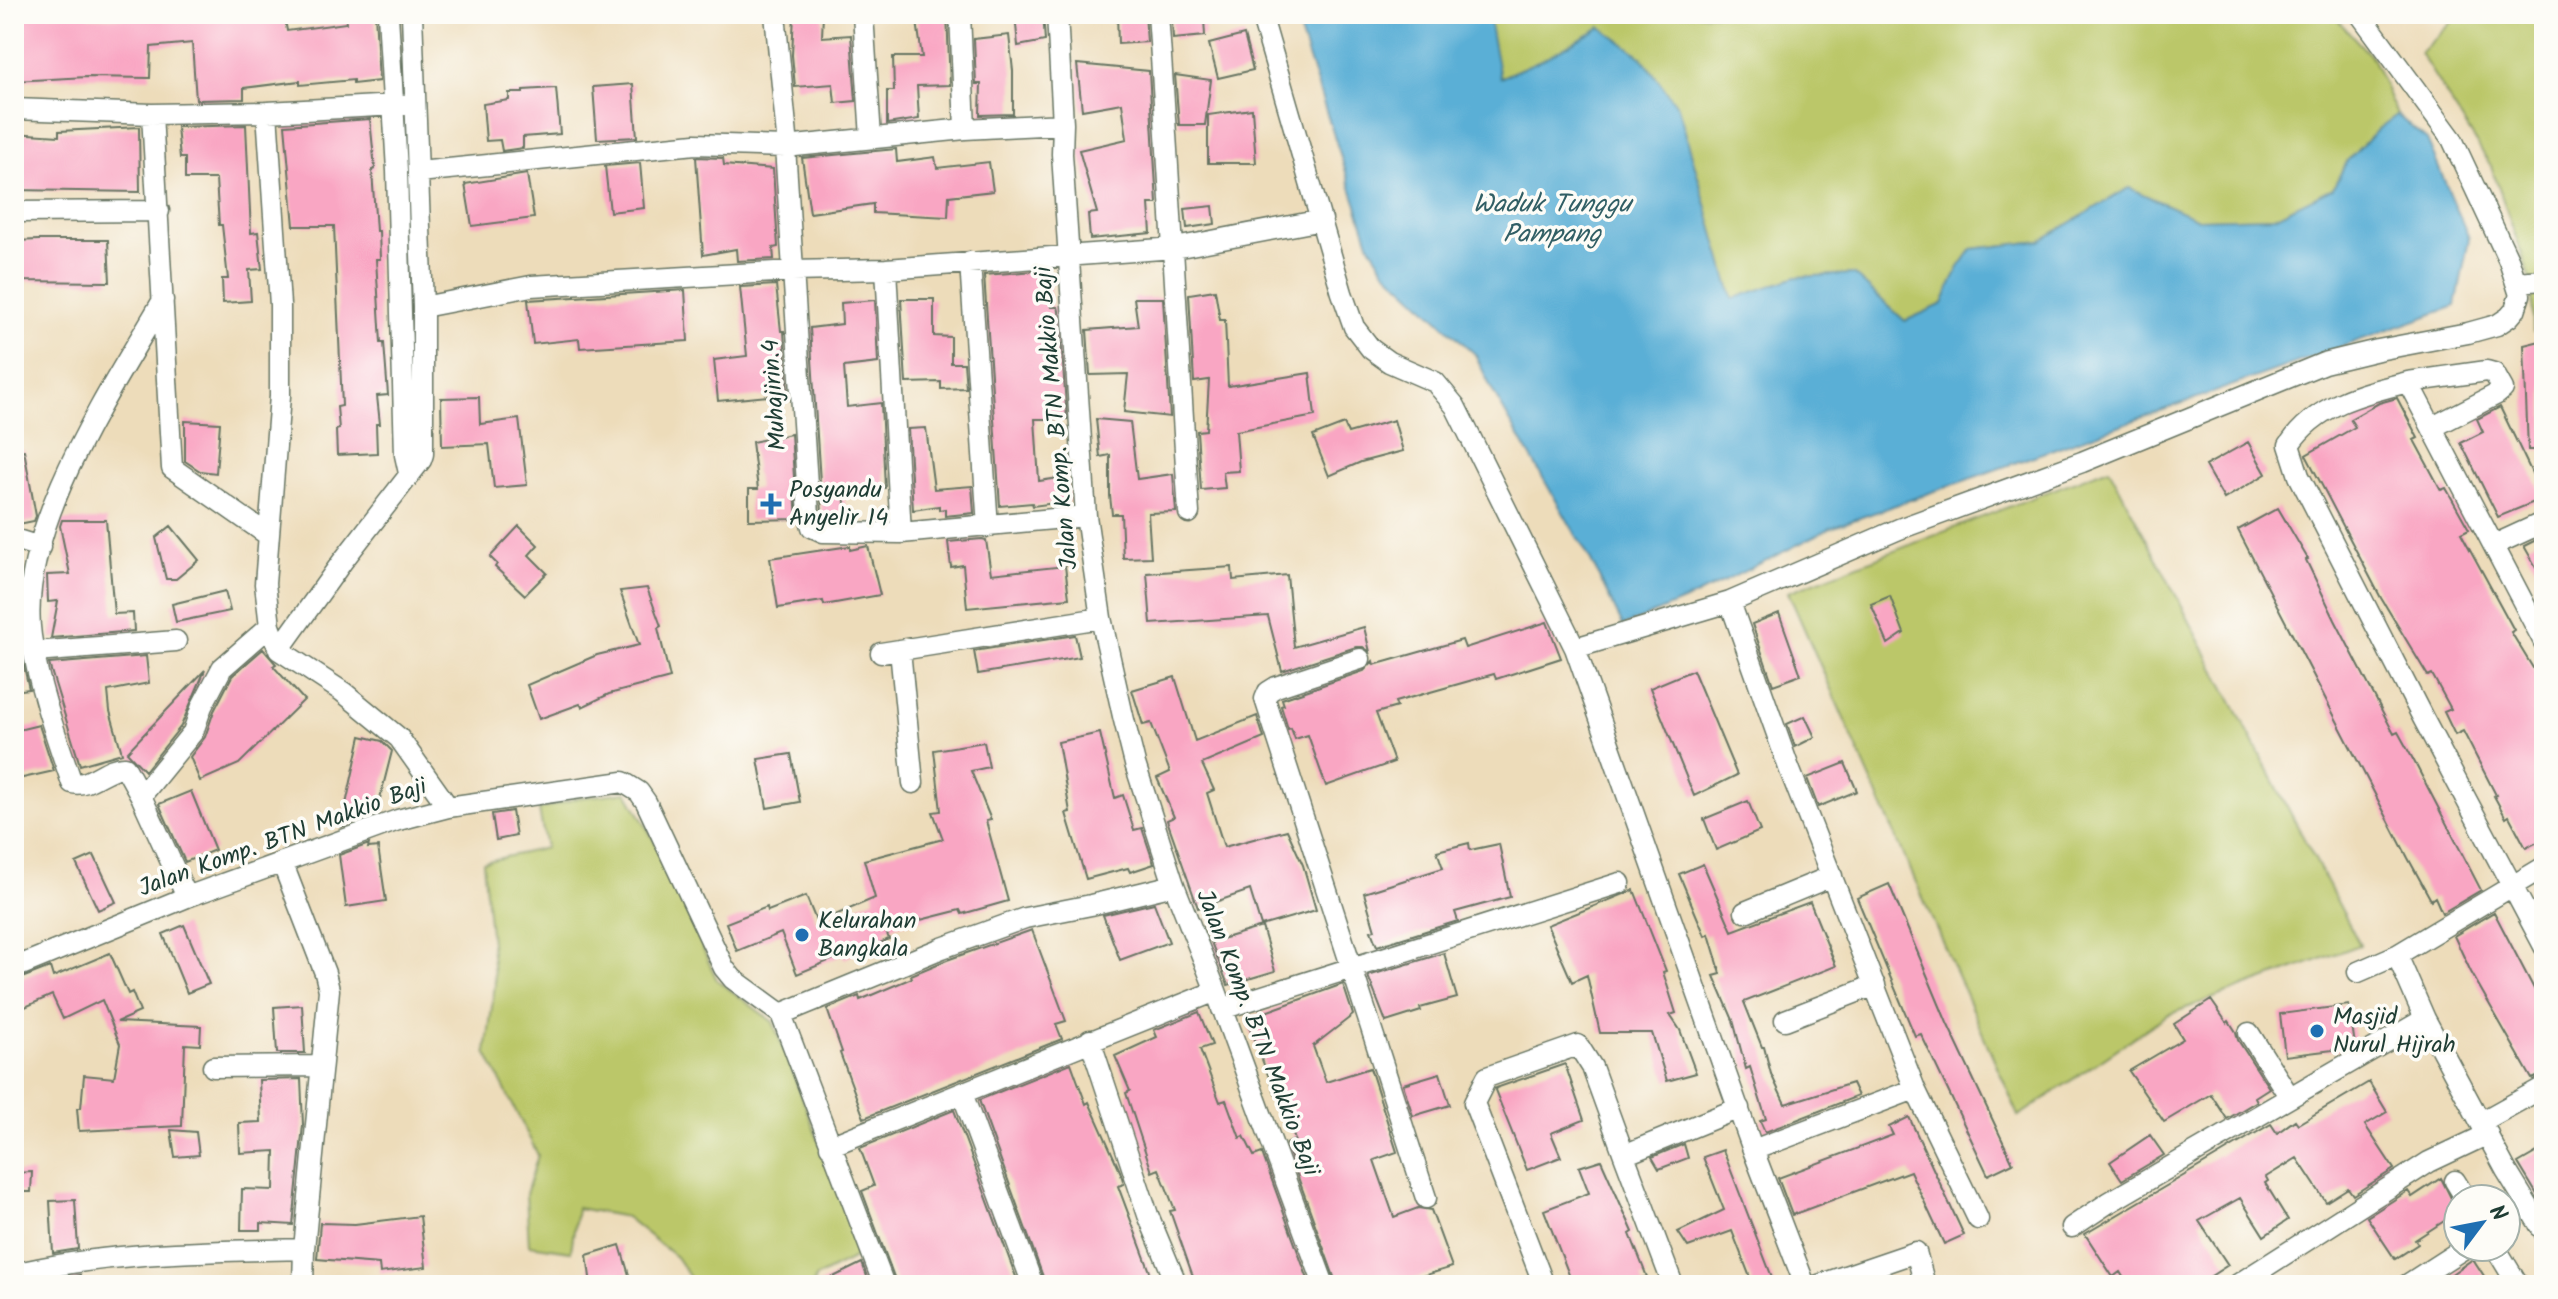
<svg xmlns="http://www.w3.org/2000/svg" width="2558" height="1299" viewBox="0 0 2558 1299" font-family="Kalam,sans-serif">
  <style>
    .green { fill: #bbc769; stroke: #6d824e; stroke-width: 2 }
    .water { fill: #5aafd6; stroke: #3c7685; stroke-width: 2 }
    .building { fill: #f9a6c3 }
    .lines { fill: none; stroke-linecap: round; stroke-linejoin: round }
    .street-casing { stroke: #677563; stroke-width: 23 }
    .street { stroke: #fff; stroke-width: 20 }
    .poi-dot { fill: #1f6fb2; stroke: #fdfcf7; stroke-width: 3 }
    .labels { text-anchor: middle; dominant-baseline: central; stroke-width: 7; stroke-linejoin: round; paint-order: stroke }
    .street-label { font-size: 24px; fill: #1f3d34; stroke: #fdfcf7 }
    .poi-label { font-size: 24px; fill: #1f3d34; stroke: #fdfcf7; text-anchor: start }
    .water-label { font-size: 26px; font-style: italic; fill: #315f65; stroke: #fdfcf7 }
  </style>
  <rect width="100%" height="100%" fill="#fdfcf7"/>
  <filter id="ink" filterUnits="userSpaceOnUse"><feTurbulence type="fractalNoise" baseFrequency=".0125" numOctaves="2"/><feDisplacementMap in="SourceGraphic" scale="16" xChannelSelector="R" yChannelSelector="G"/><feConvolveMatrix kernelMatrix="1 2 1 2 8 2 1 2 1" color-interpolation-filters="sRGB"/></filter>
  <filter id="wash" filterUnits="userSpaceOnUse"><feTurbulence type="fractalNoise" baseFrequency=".006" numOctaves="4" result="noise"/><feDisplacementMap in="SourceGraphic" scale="32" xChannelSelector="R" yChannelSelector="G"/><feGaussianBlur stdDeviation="1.8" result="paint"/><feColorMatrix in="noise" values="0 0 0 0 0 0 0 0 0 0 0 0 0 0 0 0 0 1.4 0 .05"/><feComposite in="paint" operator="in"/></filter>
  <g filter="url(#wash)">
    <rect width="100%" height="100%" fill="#eddcba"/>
    <path class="green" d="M1488 14H2332L2372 57 2397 115 2378 129 2347 161 2333 188 2274 217 2198 219 2129 188 2040 241 1972 249 1958 269 1943 304 1905 321 1853 274 1796 277 1733 299 1678 107 1543 59 1499 78Z
      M2460 14H2544V329L2533 332 2532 283 2491 166 2420 53Z
      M2109 468 2360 945 2167 1015 2019 1116 1788 592Z
      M627 792 655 842 717 980 773 1022 862 1254 815 1278 813 1285H695L676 1257 626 1217 577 1208 571 1251 529 1245 526 1194 538 1155 486 1052 495 984 483 862 546 848 539 810 577 798Z"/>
    <path class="water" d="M1294 14H1488L1500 78 1543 59 1601 27 1641 56 1678 107 1733 299 1796 277 1853 274 1905 321 1943 304 1958 269 1972 249 2040 241 2129 188 2198 219 2274 217 2333 188 2347 161 2378 129 2397 115 2427 140 2469 238 2456 306 1831 528 1695 596 1623 626 1590 559 1492 390 1475 354 1385 270 1370 245Z"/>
    <g id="blocks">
      <path class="building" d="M14 14H88L89 17 142 18 141 14H241L242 18 284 14 287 31 346 23 345 14H375L379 81 353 84V80L300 85V81L244 88V99L196 100 192 43 151 47 150 78 87 77 14 81Z
        M794 14H823L822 37 851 35 856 101 835 103 833 84 795 87 792 55Z
        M916 14H947L950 85 917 86 919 119 887 124V91H894L893 57H922Z
        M1015 14H1043L1045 41 1018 46Z
        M1117 14H1145L1147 42 1118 44Z
        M1204 18 1205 36 1173 39 1172 21Z
        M1009 35 1013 71V114L980 115 981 84H976L974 39Z
        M1244 35 1253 70 1218 78 1209 44Z
        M1077 64 1149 71 1157 204H1149L1151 233 1090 239 1088 214 1097 213 1079 150 1127 139 1122 103 1082 110Z
        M1175 75 1211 80 1205 125H1179Z
        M633 84 637 137 597 139 593 87Z
        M556 88 560 134 523 137V148L502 151 500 140 486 141 483 104 509 100V93H523V90Z
        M1252 109 1256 163H1208V115Z
        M370 119 375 169 372 170 376 231H379L380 259H376L381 343H384L388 395 377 396 380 424H376L377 453 337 455 336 430 339 429 337 407 342 406 334 226H294L285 125Z
        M246 125 251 233 258 232 262 269 249 270 251 301 223 303 222 279H228L222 225H219L216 179H185V158H180L177 127Z
        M139 127 140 192 14 190V133L59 136V131Z
        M896 149 897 162 935 157 937 168 989 162 993 191 949 196 948 217 873 213V204L810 213 802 158Z
        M696 157 723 158 724 165 773 169 778 247 773 248 774 259 737 261 736 249 703 255Z
        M640 163 644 208 610 212 605 166Z
        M527 174 534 218 472 226 465 184Z
        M1213 206 1215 224 1187 228 1185 209Z
        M39 240H108L110 282 14 281V241Z
        M1048 270 1051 307H1058L1059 311 1067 419H1035L1039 481 1066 477 1070 501 1033 506 1032 503 1000 506 984 275Z
        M776 285 781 331H784L788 394 718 401 714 360 747 356 740 287Z
        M685 290 688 341 580 348 579 339 533 344 528 300Z
        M1215 290 1220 320H1225L1228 386 1310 373 1315 416 1236 431 1239 471 1223 472 1225 488 1201 490 1197 431 1206 430 1209 380 1194 382 1189 294Z
        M1134 298H1163L1170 417 1124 412 1128 374 1090 375 1087 330 1138 326Z
        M901 299H934V336L951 337V363H964L966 388 941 389V382L906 383Z
        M875 300 878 363 844 367 847 407 881 403 885 488 844 494 847 519H826L822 513 810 328 842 324 841 303Z
        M2544 340V450H2528L2524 345Z
        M479 397 480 424 519 419 527 485 494 488 489 444 442 446 441 398Z
        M2397 398 2418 438 2414 440 2441 490 2446 488 2469 529 2461 533 2514 630 2511 632 2544 686V839L2526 848 2509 816 2506 818 2494 796 2496 795 2463 731 2455 735 2444 712 2451 709 2432 674 2428 676 2381 598 2306 455 2355 427 2350 419 2379 403Z
        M2500 407 2544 498 2498 517 2461 443 2483 432 2477 419Z
        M1096 419 1130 422 1137 479 1173 474 1176 512 1148 513 1151 557 1123 558 1121 514H1112L1110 496V455L1100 457Z
        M1394 420 1403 451 1361 462 1329 476 1313 436 1344 424 1348 433Z
        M185 421 220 423 216 473 200 471 185 461Z
        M926 428 934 489 972 486 974 513 945 516V509L939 510V506L913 510 908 429Z
        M791 434 797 519 749 520V489H758L752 442Z
        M2248 442 2266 474 2224 499 2205 466Z
        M24 450 36 516 34 521 14 525V451Z
        M2278 508 2308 559 2306 560 2335 620 2394 734 2398 732 2414 761 2481 890 2442 913 2435 897 2431 900 2408 858 2238 530Z
        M62 520H106L114 614 133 613 134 631 51 638 58 601 48 602 47 575 70 574 60 526Z
        M171 526 199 560 176 579H166L156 538Z
        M519 526 538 545 529 555 547 573 525 595 495 567 497 564 490 557Z
        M2544 536V581L2524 546Z
        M982 539 986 540 991 574 1065 566 1069 598 967 608 963 565 951 567 948 542Z
        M850 546V550L868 546 880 595 824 605 823 601 778 608 770 558Z
        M1232 567 1233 580 1287 575 1294 647 1364 627 1370 652 1363 647H1356L1282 671 1268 616 1151 624 1147 573Z
        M647 588 661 626 658 628 670 678 609 694 582 707 580 704 539 719 527 685 597 655 639 645 620 591Z
        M225 591 230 611 176 622 172 604Z
        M1890 596 1904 633 1888 644 1871 604Z
        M1779 613 1801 675 1773 685 1752 624Z
        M1547 622 1561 658 1496 679 1494 674 1395 702 1397 707 1376 713 1394 762 1326 786 1308 735 1295 739 1291 728 1288 729 1281 706 1284 705 1282 699 1364 671 1373 661 1374 665 1462 640 1465 648Z
        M1075 635 1080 657 978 674 974 651Z
        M263 649 276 664 273 666 304 700 239 764 200 781 190 757 205 737 214 711 232 676Z
        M21 653 29 689 14 691V654Z
        M146 656 149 683 108 691 110 711 122 753 80 765 49 664Z
        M205 670 181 726 145 771 127 752Z
        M1693 670 1737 775 1694 796 1650 688Z
        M1175 677 1195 741 1257 716 1264 738 1202 764 1214 790 1207 793 1224 847 1287 830 1303 865 1316 910 1261 926 1250 890 1198 908 1167 820 1174 817 1157 778 1170 772 1151 723 1143 725 1132 690Z
        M1805 716 1815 737 1795 747 1787 724Z
        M39 725 54 771 14 780V731Z
        M1100 733 1115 798 1123 795 1134 830 1142 828 1154 864 1130 872 1128 868 1086 879 1066 813 1070 812 1058 742Z
        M361 736 382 741 392 751 376 814 341 827Z
        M984 742 989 767 971 771 991 820 986 821 1008 901 962 914 960 910 885 929 889 939 844 959 843 955 797 974 781 933 737 951 726 923 767 907 768 911 806 896 817 923 875 898 864 860 943 839 933 812 941 811 934 750Z
        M791 754 800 802 767 808 758 759Z
        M1845 763 1857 791 1818 807 1807 778Z
        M191 791 215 850 185 862 159 804Z
        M1748 801 1760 831 1716 850 1704 819Z
        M512 811 516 836 496 840 492 814Z
        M1469 843 1470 850 1499 844 1510 897 1455 912 1458 921 1377 946 1371 931 1375 930 1364 893 1443 868 1437 851Z
        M369 844 368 848 378 847 386 901 346 907 339 855Z
        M94 855 116 902 98 910 76 863Z
        M1703 864 1732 931 1810 902 1836 966 1744 1002 1762 1047H1764L1771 1074 1785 1104 1852 1083 1858 1096 1765 1132 1760 1121 1766 1119 1750 1067 1746 1069 1733 1020 1714 976 1721 974 1709 934 1705 936 1679 874Z
        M1889 884 1947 1023 2013 1163 1988 1175 1921 1034 1915 1036 1857 898Z
        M1634 890 1666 971 1663 972 1676 1013 1670 1015 1680 1030 1696 1073 1667 1081 1652 1033H1600L1587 975 1572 982 1547 925Z
        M1154 903 1169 942 1120 960 1103 915Z
        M2494 912 2544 1008V1074L2532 1079 2471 972 2454 936Z
        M184 925 209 984 187 993 163 934Z
        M1262 927 1275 971 1228 985 1211 942Z
        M1032 930 1066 1021 1056 1024 1062 1039 864 1118 840 1053 842 1052 827 1009 859 996 860 1000 912 978 911 975 947 960Z
        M110 953 128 994 132 992 140 1012 117 1022 201 1026 200 1045 185 1044 182 1126 79 1131 77 1108H81L84 1075 114 1078 120 1044 102 1000 63 1019 52 995 14 1012V981L50 967 53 977Z
        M1444 953 1457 998 1420 1008 1421 1011 1386 1022 1368 976Z
        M1343 984 1353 1015 1313 1046 1326 1082 1370 1068 1397 1152 1374 1160 1394 1217 1418 1208 1431 1210 1452 1267 1393 1285 1389 1276 1367 1285H1337L1286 1144 1295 1140 1279 1094 1276 1095 1246 1019Z
        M2211 1000 2227 1023 2229 1021 2236 1032 2238 1040 2269 1088 2255 1097 2257 1101 2227 1119 2211 1094 2164 1122 2129 1071 2183 1039 2174 1024Z
        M302 1005 305 1053H277L274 1007Z
        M2349 1005 2355 1045 2349 1048 2285 1056 2280 1014Z
        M1199 1012 1212 1045 1200 1049 1220 1102 1226 1100 1240 1138 1244 1136 1254 1156 1262 1153 1310 1285H1196L1170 1211 1175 1210 1159 1169 1152 1172 1126 1093 1130 1091 1115 1056 1157 1037 1154 1030Z
        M1071 1063 1086 1104 1089 1102 1120 1171 1124 1184 1118 1186 1155 1285H1046L979 1100Z
        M1565 1064 1584 1120 1551 1133 1561 1157 1527 1170 1495 1090 1496 1088Z
        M1440 1073 1450 1105 1413 1116 1403 1084Z
        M301 1079 303 1125 293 1225 261 1223V1230H241L242 1189 274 1190 275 1151 240 1153 239 1123 261 1122 259 1080Z
        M2369 1082 2387 1112 2365 1125 2394 1169 2353 1195 2348 1188 2326 1202 2297 1158 2266 1177 2268 1181 2265 1183 2288 1220 2264 1236 2240 1198 2199 1221 2228 1265 2197 1285H2128L2120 1272 2113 1277 2085 1234 2271 1124 2277 1133 2295 1120 2298 1124Z
        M954 1110 1019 1285H897L862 1191 874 1186 860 1148Z
        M1909 1117 1964 1235 1944 1244 1910 1171 1792 1215 1778 1178 1893 1135 1889 1127Z
        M171 1130 196 1132 199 1155 175 1157Z
        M2150 1135 2164 1155 2122 1180 2110 1162Z
        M1684 1144 1688 1158 1659 1169 1652 1157Z
        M2544 1148V1206L2518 1163Z
        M1723 1150 1775 1285H1753L1732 1231 1688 1247 1678 1232 1724 1210 1703 1157Z
        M1601 1160 1633 1232 1630 1234 1647 1277 1641 1278 1644 1285H1573L1544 1210 1589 1193 1579 1167Z
        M32 1172 31 1192H14V1173Z
        M2441 1178 2458 1212 2415 1240 2418 1244 2395 1259 2367 1217 2408 1191 2412 1197Z
        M75 1200 78 1249 53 1253 50 1201Z
        M420 1216 426 1267 380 1273 379 1264 317 1259 320 1223 355 1224Z
        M620 1245 632 1285H591L587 1255Z
        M2473 1259 2490 1285H2436Z
        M862 1263 870 1285H817Z
        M80 1275V1285H55V1279Z"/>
    </g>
  </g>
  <g filter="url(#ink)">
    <use href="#blocks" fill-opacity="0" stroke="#677563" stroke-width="2"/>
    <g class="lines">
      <g class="street-casing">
        <path id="street" d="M388 14 397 171 405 455 409 473
          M412 14 423 307V454L421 460 342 562 279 650 343 692 399 738 448 807
          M775 14 788 147
          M863 14 871 138
          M960 14 965 129
          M1057 14 1063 124
          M1158 14C1170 180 1178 347 1189 513
          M1261 14 1342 293 1354 327 1371 349 1389 362 1435 382 1455 406 1575 648 1753 1150 1915 1089
          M14 109 152 114 267 112
          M152 114 172 468 268 535
          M785 147 809 515 812 527 823 532 901 533 1086 516
          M419 172 695 144 785 147 965 129 1063 124 1062 154 1086 516 1101 618 1123 716 1135 764 1174 885 1216 991 1324 1285
          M14 212 159 211
          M970 262 988 527
          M886 269 901 533
          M2516 282 2544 280
          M163 300C111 390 16 529 31 636 38 686 56 736 72 783 90 788 106 766 125 767L141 796 187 897
          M423 307 531 286 792 271 886 269 1175 248 1322 220
          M2408 382 2487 371 2494 373 2503 389 2497 394 2433 427
          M14 539 40 547
          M2494 545 2544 522
          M1730 602 1789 768 1915 1089 1978 1219
          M2544 642 2408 382C2363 393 2316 404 2289 445L2299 476 2423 718 2544 946
          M1575 648 1730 602 1899 529 2082 462 2324 363 2378 350 2468 333 2497 325 2509 317 2515 310 2520 295 2509 261 2452 139 2360 14
          M279 650 270 626 265 584 280 396V305L267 112 415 104
          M900 650 913 783
          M35 652 176 641
          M881 653 1101 618
          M1360 659 1276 687 1268 692 1265 699 1426 1198
          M141 796 193 732 202 706 222 668 270 626
          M282 862 325 973 329 990 304 1249 303 1285
          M2544 867 2397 955 2425 1019 2506 1170 2544 1232
          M1745 912 1832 876
          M14 968 187 897 398 820 448 807 623 782 639 792 646 802 724 968 733 979 781 1014 884 1285
          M2358 972 2397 955
          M1222 1009 1620 883
          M781 1014 942 948 1025 918 1091 905 1174 885
          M1785 1020 1875 985
          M2249 1033 2289 1096
          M1090 1040 1148 1215 1177 1285
          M213 1067 321 1066
          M962 1093 1033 1285
          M2481 1122 2544 1087
          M830 1146 1216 991
          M1753 1150 1805 1285
          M2455 1181 2466 1199
          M2072 1227 2108 1203 2425 1019
          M2495 1247 2518 1285
          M14 1274C110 1251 206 1252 304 1249
          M1544 1285 1474 1103 1487 1077 1578 1045 1592 1067 1624 1155
          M1673 1285 1624 1155 1739 1108
          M1819 1285 1916 1252 1925 1285
          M2237 1285 2429 1162 2488 1134
          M2407 1285 2466 1247"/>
      </g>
      <use href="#street" class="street"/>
    </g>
  </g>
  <g class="poi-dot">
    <path d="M767 492h8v8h8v8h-8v8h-8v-8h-8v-8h8z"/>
    <circle cx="802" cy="935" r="8"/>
    <circle cx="2317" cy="1031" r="8"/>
  </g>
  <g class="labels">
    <g class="street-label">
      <text transform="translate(775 395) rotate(-94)">Muhajirin.4</text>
      <text transform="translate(1057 418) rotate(-95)">Jalan Komp. BTN Makkio Baji</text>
      <text transform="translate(283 838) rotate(-20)">Jalan Komp. BTN Makkio Baji</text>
      <text transform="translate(1257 1033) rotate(69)">Jalan Komp. BTN Makkio Baji</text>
    </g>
    <g class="poi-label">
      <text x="789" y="490">Posyandu<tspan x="789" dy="28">Anyelir 14</tspan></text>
      <text x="818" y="921">Kelurahan<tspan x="818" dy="28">Bangkala</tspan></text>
      <text x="2333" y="1017">Masjid<tspan x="2333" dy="28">Nurul Hijrah</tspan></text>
    </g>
    <g class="water-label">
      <text x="1552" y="205">Waduk Tunggu<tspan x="1552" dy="30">Pampang</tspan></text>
    </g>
  </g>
  <rect width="2558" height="1299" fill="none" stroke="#fdfcf7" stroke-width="48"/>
  <g transform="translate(2482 1223) rotate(58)"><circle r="38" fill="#fdfcf7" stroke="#a4b0a9" stroke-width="2"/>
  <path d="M0-6L14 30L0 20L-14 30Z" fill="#1f6fb2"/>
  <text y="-12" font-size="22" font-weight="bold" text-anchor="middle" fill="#1f3d34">N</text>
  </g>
</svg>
